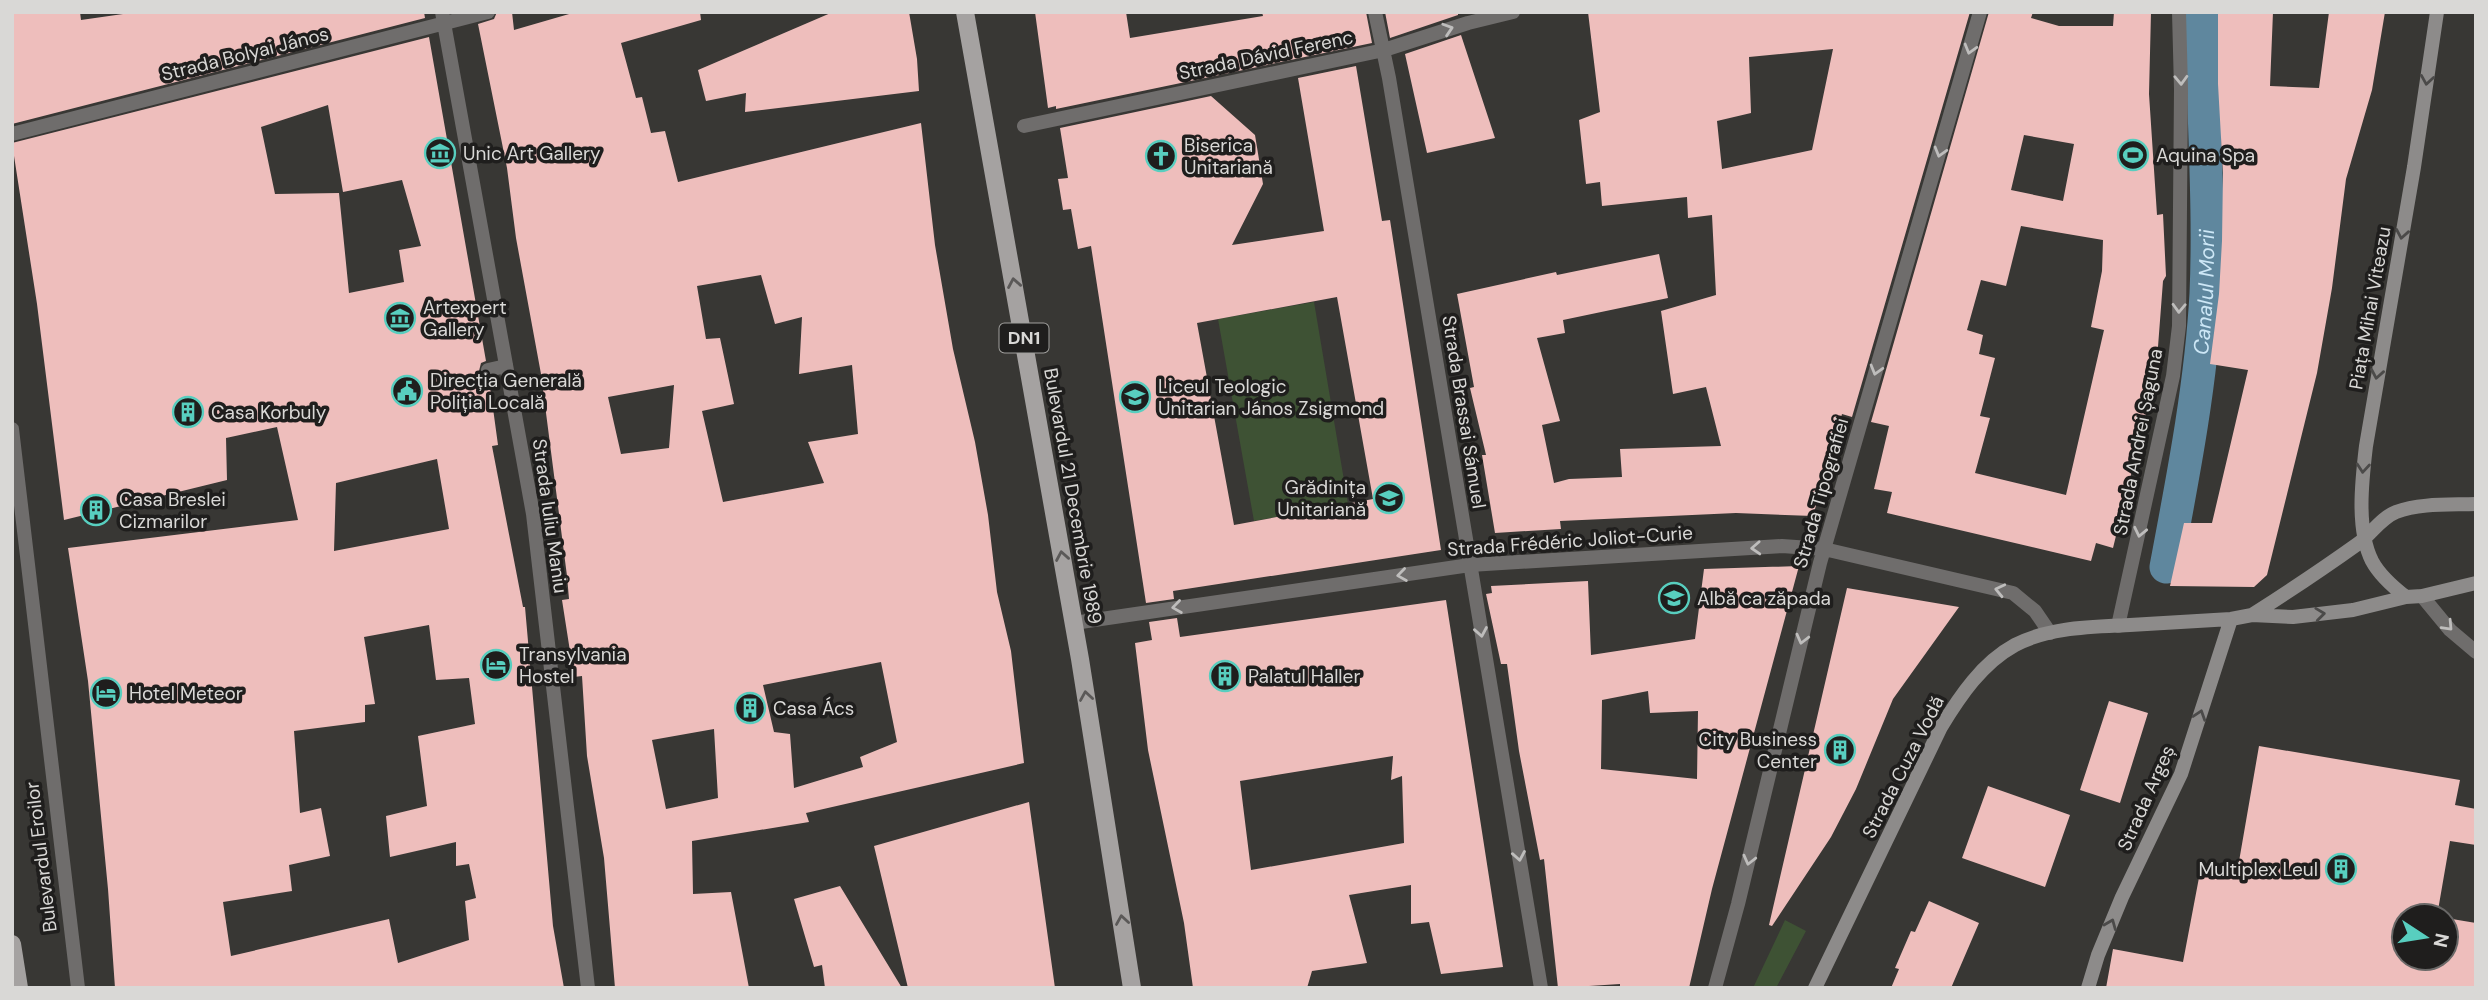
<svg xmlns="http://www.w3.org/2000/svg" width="2488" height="1000" viewBox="0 0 2488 1000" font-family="'DM Sans',sans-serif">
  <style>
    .green { fill: #3e5234 }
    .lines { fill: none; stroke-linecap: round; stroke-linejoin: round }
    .canal { stroke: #5f879e; stroke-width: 33 }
    .building { fill: #eebebc; fill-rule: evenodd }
    .lane { stroke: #6f6d6c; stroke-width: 14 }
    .street { stroke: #6f6d6c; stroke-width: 14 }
    .secondary { stroke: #8d8b8a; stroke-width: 14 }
    .primary { stroke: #a5a2a1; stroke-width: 18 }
    .oneway { stroke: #bebdbc }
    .oneway2 { stroke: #4b4a49 }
    .oneway3 { stroke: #5b5958 }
    .labels { text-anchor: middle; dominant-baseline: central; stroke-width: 7; stroke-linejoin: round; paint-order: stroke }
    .shield { fill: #1f1e1d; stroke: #a1a09e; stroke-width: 2 }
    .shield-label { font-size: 18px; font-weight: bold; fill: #d9d8d6 }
    .street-label { font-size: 19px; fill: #d9d8d6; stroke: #1f1e1d }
    .poi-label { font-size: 19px; fill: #d9d8d6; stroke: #1f1e1d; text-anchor: start }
    .water-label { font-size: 21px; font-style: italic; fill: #cde7f6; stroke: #1f1e1d }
  </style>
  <rect width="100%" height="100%" fill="#383734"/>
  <path class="green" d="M1314 302 1348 504 1254 521 1218 319Z
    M1785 920 1806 931 1776 988H1753Z"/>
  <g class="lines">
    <path class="canal" id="s1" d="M2166 567C2183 477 2201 385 2206 294 2210 200 2202 106 2202 12"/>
  </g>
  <path class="building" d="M12 12H80L81 20 137 12H424L425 18 12 124Z
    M497 12H512L514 30 576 12H700L701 20 621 43 636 98 642 97 651 133 665 131 678 182 921 123 935 245 953 349 975 442 988 515 997 592 1011 651 1024 763 806 813 809 822 692 841 693 894 731 892 749 988H615L604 858 587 756 582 676 574 677 562 600 569 599 567 576 541 374 516 238 507 168 478 24 494 19ZM761 275 775 324 802 317 799 374 852 365 858 434 808 442 824 483 723 502 702 411 734 404 720 338 706 339 697 286ZM674 385 669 448 621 454 608 397ZM881 662 897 742 860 757 863 767 794 788 790 734 774 732 763 685ZM714 729 718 798 666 809 652 740Z
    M833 12H909L917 59 919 91 745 112 746 93 706 101 698 70Z
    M1035 12H1126L1130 38 1263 16 1262 12H1366L1372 43 1056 109V106L1048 108Z
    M1385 12H1458V15L1390 38Z
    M1588 12H1970L1852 417 1842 414 1813 516 1736 513 1560 521 1561 529 1495 533 1482 455H1486L1470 388 1474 387 1457 294 1556 272 1557 275 1659 254 1668 298 1563 320 1565 333 1537 338 1560 421 1542 425 1554 483 1569 479 1622 477 1620 449 1721 446 1706 387 1673 394 1661 311 1716 295 1712 215 1688 218 1687 197 1602 206 1600 182 1586 184 1579 120 1600 112ZM1833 49 1812 150 1722 169 1717 121 1751 113 1749 57Z
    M1989 12H2033L2031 18 2059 26H2113L2114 12H2151L2149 94 2157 215 2163 214 2166 276 2163 281 2156 373 2113 548 2096 543 2091 561 1887 513 1892 492 1874 489 1889 426 1871 422ZM2024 135 2074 144 2063 201 2011 190ZM2021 226 2103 240 2102 271 2091 327 2104 330 2066 495 1975 473 1990 418 1980 416 1995 358 1979 354 1983 335 1967 330 1981 280 2006 286Z
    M2218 12H2273L2270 86 2319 88 2329 12H2385L2372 90 2346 179 2332 288 2317 373 2267 575 2254 587 2170 586 2184 523H2212L2248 370 2210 364 2219 294 2222 241 2223 173 2218 84Z
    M1461 35 1495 138 1427 153 1405 54Z
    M429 37 486 361 481 363 479 371 481 377 489 379 498 445 492 446 523 607H525L553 926 564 988H115L108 889 88 681 68 548 298 520 277 427 226 438 227 480 64 520 37 304 12 143ZM328 105 343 192 402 180 421 246 399 250 404 282 349 293 339 193 275 194 261 127ZM437 459 449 529 334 551 336 483ZM429 625 436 680 469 678 475 724 418 736 427 806 386 816 390 857 456 842V866L469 864 476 898 465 901 469 940 398 963 389 919 231 956 223 902 292 891 289 865 330 856 321 808 300 813 294 731 365 722V705L375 704 364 637Z
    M1356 66 1382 221 1390 220 1441 550 1173 591 1174 599 1146 603 1091 246 1078 249 1071 209 1063 210 1058 179 1068 178 1060 128 1211 96 1255 135 1263 184 1232 245 1324 231 1298 78ZM1337 297 1373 499 1234 525 1197 323Z
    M1799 566 1712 889 1689 988H1620V984L1558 988 1544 859 1540 860 1519 751 1507 664H1501L1486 594 1492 593 1491 586 1588 581 1591 655 1695 639 1704 569ZM1648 691 1650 713 1698 711 1697 779 1601 769 1602 700Z
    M1847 588 1959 607 1893 699 1856 789 1831 837 1772 926 1769 925Z
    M1446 600 1503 967 1441 974 1429 922 1411 924V885L1349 895 1367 963 1312 971 1307 988H1193L1184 923 1148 750 1135 643 1152 640 1149 622 1177 618 1180 637ZM1393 756 1391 780 1402 776 1404 843 1251 870 1240 781Z
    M2109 701 2148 713 2120 803 2080 790Z
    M2259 746 2460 780 2455 805 2476 809V845L2450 841 2437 916H2404V958H2446V918L2476 923V988H2106L2113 949 2183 962 2201 867 2237 873Z
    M1988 786 2070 815 2045 887 1962 858Z
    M1029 802 1055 988H908L874 846Z
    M840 886 902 988H825L822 965 814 967 794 899Z
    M1929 901 1979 923 1951 988H1891L1899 969 1895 968 1911 931 1915 932Z"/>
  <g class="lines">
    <path class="lane" d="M488 370 506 366"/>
    <path class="street" d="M442 12 533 514 588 988
      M1375 12 1389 78 1541 988
      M1024 126 1384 50 1468 23 1513 12
      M12 134 488 12
      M12 429 78 988
      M2422 596 2450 630 2476 652
      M1074 623 1470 565 1782 546 1824 549 2013 593 2035 611 2050 633
      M2118 626 2173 376 2179 326 2181 89 2179 12
      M1715 988 1738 904 1820 563 1980 12"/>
    <path class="secondary" d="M2406 597C2393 587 2380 576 2372 561 2356 529 2362 480 2366 446L2414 167 2437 12
      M2252 615C2288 592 2324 568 2359 543 2372 533 2381 518 2396 512 2420 503 2450 505 2476 504
      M1815 988 1941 727C1960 696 1982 663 2015 645 2049 627 2092 627 2130 625 2163 623 2197 621 2231 619L2252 615 2293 617 2353 610 2406 597 2422 596 2476 583
      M2088 988 2098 955 2122 897 2181 774 2231 619"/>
    <path class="primary" d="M965 12 1080 659 1132 988
      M12 944 19 988"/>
  </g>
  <defs><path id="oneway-chevron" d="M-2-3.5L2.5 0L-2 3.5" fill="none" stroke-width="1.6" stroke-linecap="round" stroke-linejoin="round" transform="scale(1.75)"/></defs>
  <g class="oneway">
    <use href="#oneway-chevron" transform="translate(1448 29) rotate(-18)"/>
    <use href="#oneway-chevron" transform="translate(1970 49) rotate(106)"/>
    <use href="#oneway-chevron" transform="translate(2181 80) rotate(88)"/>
    <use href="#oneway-chevron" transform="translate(1940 152) rotate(106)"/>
    <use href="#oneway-chevron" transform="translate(2179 308) rotate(92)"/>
    <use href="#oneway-chevron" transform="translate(1876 370) rotate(106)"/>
    <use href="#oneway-chevron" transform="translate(2140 532) rotate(102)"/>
    <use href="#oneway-chevron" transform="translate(1756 548) rotate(177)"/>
    <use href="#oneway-chevron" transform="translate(1402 575) rotate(172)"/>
    <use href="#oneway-chevron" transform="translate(2000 590) rotate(-167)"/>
    <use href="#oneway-chevron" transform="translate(1177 607) rotate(172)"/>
    <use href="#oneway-chevron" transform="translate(2448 626) rotate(47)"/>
    <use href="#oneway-chevron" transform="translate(1481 632) rotate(80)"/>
    <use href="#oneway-chevron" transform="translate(1802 639) rotate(104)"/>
    <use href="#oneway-chevron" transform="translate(1519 856) rotate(80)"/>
    <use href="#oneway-chevron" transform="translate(1749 860) rotate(104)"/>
  </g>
  <g class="oneway2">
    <use href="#oneway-chevron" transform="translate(2427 80) rotate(99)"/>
    <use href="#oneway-chevron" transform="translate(2402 234) rotate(100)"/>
    <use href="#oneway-chevron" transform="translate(2377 374) rotate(100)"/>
    <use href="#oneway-chevron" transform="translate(2363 468) rotate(95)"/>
    <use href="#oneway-chevron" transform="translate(2320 614) rotate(-7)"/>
    <use href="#oneway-chevron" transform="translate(2200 715) rotate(-72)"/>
    <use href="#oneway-chevron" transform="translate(2111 924) rotate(-68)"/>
  </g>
  <g class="oneway3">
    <use href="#oneway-chevron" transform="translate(1014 283) rotate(-100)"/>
    <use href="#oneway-chevron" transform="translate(1062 556) rotate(-100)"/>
    <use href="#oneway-chevron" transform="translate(1086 696) rotate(-99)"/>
    <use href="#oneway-chevron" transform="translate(1122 920) rotate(-99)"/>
  </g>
  <defs>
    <g id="museum-ring" transform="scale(1.575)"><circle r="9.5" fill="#1f1e1d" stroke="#58cebf" stroke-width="1.5"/><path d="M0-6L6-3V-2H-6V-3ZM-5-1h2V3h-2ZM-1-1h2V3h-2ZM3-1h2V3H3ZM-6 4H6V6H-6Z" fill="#58cebf"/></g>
    <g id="stadium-ring" transform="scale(1.575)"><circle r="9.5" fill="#1f1e1d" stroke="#58cebf" stroke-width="1.5"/><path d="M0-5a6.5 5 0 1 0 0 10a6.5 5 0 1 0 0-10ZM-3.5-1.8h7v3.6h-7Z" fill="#58cebf"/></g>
    <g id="church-ring" transform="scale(1.575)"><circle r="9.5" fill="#1f1e1d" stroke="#58cebf" stroke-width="1.5"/><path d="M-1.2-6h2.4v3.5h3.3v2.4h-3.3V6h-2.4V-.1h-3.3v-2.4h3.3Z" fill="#58cebf"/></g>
    <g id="civic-ring" transform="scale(1.575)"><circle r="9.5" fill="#1f1e1d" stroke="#58cebf" stroke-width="1.5"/><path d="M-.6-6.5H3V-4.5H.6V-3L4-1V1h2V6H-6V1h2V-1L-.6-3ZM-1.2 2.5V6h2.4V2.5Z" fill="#58cebf"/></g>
    <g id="school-ring" transform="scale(1.575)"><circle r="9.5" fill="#1f1e1d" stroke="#58cebf" stroke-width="1.5"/><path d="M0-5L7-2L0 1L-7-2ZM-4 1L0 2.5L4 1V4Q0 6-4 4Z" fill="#58cebf"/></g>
    <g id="building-ring" transform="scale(1.575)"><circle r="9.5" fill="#1f1e1d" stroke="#58cebf" stroke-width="1.5"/><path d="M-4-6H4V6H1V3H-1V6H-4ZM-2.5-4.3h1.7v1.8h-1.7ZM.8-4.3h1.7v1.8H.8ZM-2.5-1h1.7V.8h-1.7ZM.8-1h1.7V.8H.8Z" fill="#58cebf"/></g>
    <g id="hotel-ring" transform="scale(1.575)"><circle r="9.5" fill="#1f1e1d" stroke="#58cebf" stroke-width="1.5"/><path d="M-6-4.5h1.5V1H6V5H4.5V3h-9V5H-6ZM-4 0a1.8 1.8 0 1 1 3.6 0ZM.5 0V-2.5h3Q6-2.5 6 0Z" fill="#58cebf"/></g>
  </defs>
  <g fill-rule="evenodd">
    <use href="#museum-ring" x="440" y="153"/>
    <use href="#stadium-ring" x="2133" y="155"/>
    <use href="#church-ring" x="1161" y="156"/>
    <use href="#museum-ring" x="400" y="318"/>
    <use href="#civic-ring" x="407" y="391"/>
    <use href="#school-ring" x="1135" y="397"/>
    <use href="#building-ring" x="188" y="412"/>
    <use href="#school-ring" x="1389" y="498"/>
    <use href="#building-ring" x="96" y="510"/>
    <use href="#school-ring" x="1674" y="598"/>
    <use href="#hotel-ring" x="496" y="665"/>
    <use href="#building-ring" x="1225" y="676"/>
    <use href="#hotel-ring" x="106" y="693"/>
    <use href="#building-ring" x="750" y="708"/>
    <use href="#building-ring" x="1840" y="750"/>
    <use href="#building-ring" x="2341" y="869"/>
  </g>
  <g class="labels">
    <rect class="shield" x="999.5" y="323.5" width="49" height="29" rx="5"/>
    <g class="shield-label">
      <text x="1024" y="338">DN1</text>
    </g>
    <g class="street-label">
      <text transform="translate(245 54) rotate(-14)">Strada Bolyai János</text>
      <text transform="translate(1266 55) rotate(-12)">Strada Dávid Ferenc</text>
      <text transform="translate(2370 308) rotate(-80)">Piața Mihai Viteazu</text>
      <text transform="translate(1464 412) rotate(81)">Strada Brassai Sámuel</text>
      <text transform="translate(2138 442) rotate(-79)">Strada Andrei Șaguna</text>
      <text transform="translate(1821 493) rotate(-74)">Strada Tipografiei</text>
      <text transform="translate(1073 496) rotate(80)">Bulevardul 21 Decembrie 1989</text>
      <text transform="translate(550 516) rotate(82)">Strada Iuliu Maniu</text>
      <text transform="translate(1570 541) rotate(-4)">Strada Frédéric Joliot-Curie</text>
      <text transform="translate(1903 767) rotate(-63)">Strada Cuza Vodă</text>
      <text transform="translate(2146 798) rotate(-66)">Strada Argeș</text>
      <text transform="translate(41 857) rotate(-97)">Bulevardul Eroilor</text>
    </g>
    <g class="poi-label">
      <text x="1184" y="145">Biserica<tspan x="1184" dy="22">Unitariană</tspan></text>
      <text x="463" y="153">Unic Art Gallery</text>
      <text x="2156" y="155">Aquina Spa</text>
      <text x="423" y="307">Artexpert<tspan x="423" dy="22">Gallery</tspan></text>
      <text x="430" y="380">Direcția Generală<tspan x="430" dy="22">Poliția Locală</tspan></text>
      <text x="1158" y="386">Liceul Teologic<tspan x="1158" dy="22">Unitarian János Zsigmond</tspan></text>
      <text x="211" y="412">Casa Korbuly</text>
      <text x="1366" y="487" text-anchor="end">Grădinița<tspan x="1366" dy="22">Unitariană</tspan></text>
      <text x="119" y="499">Casa Breslei<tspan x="119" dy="22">Cizmarilor</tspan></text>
      <text x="1697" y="598">Albă ca zăpada</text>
      <text x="519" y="654">Transylvania<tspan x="519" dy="22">Hostel</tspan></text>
      <text x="1248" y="676">Palatul Haller</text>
      <text x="129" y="693">Hotel Meteor</text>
      <text x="773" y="708">Casa Ács</text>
      <text x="1817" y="739" text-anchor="end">City Business<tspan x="1817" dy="22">Center</tspan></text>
      <text x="2318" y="869" text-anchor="end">Multiplex Leul</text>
    </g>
    <g class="water-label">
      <text stroke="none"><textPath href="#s1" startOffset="278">Canalul Morii</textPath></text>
    </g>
  </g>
  <rect width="2488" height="1000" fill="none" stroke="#d9d8d6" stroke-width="28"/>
  <g transform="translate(2425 937) rotate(102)"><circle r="33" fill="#1f1e1d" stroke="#696867" stroke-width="2"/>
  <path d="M0-5L12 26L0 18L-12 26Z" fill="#58cebf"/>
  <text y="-10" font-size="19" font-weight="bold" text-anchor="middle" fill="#d9d8d6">N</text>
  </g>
</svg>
